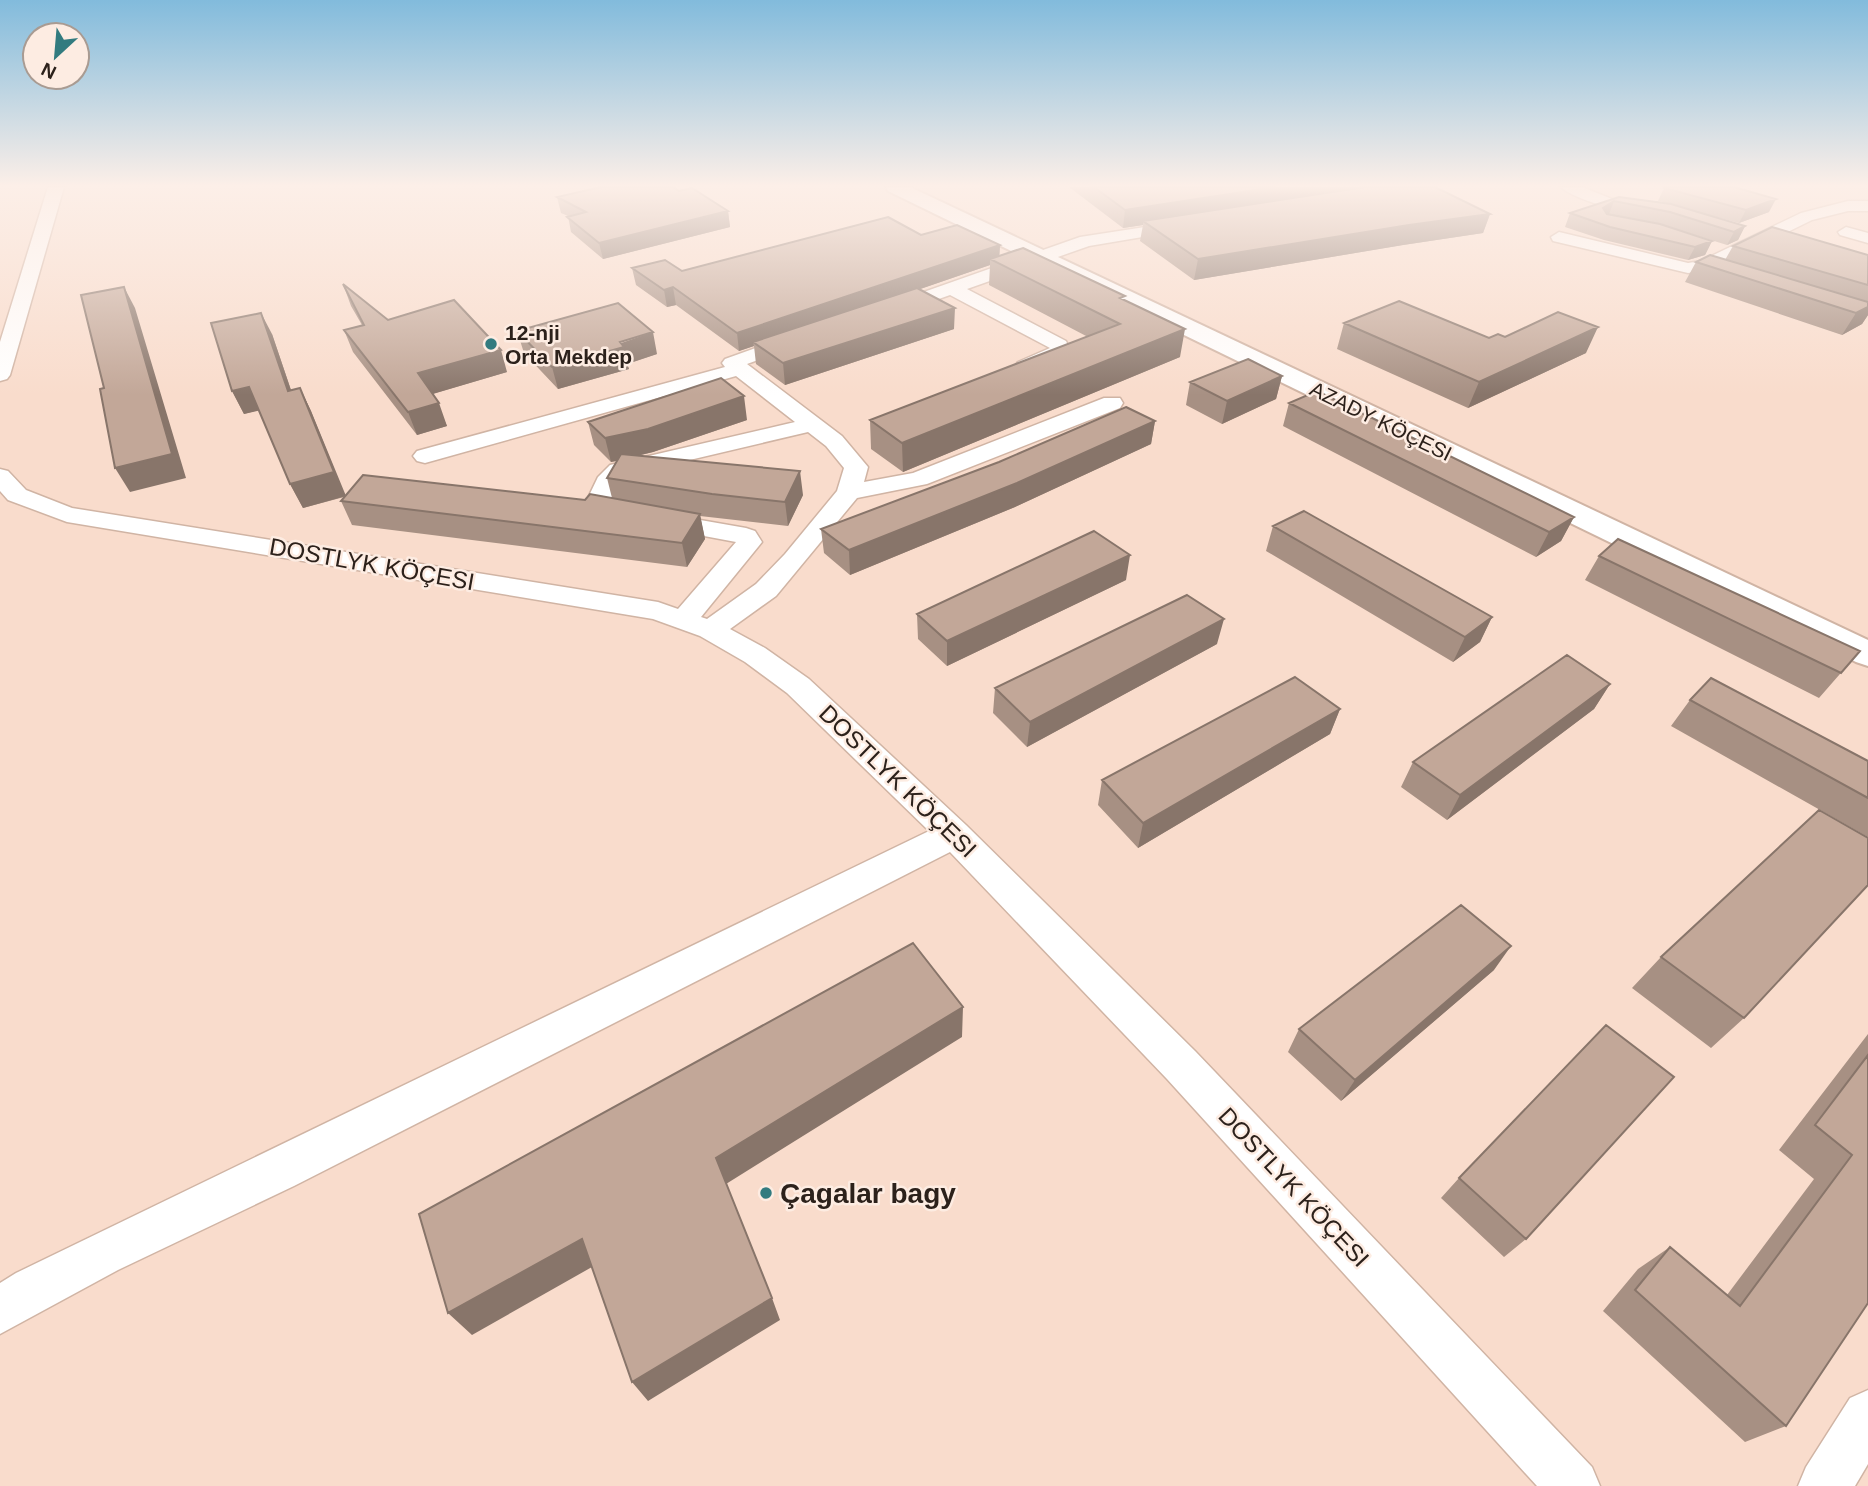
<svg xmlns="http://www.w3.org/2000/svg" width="1868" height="1486" viewBox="0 0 1868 1486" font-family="Arial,sans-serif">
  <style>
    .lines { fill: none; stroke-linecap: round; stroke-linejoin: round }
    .street-casing { stroke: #d0b4a4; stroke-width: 3 }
    .secondary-casing { stroke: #d0b4a4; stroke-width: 4 }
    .street { fill: #fff; fill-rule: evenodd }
    .secondary { fill: #fff; fill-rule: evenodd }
    .wall { fill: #a79083 }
    .shaded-wall { fill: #88756a }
    .building { fill: #c2a798; stroke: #88756a; stroke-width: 2 }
    .poi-dot { fill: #327b7f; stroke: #fdece2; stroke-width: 2.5 }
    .labels { text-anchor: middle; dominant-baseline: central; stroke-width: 5; stroke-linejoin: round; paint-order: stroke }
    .far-poi-label { font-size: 21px; font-weight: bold; fill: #2c211b; stroke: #fdece2; text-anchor: start }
    .far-street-label { font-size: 21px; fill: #2c211b; stroke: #fdece2 }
    .street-label { font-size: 24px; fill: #2c211b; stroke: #fdece2 }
    .near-poi-label { font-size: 28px; font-weight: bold; fill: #2c211b; stroke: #fdece2; text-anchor: start }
  </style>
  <rect width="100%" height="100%" fill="#f9dccc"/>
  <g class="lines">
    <g class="street-casing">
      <path id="street" d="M48 187H64L10 375 7 379 0 381V342Z
        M1561 187H1582L1612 199 1645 202 1653 207C1639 220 1574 200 1561 187Z
        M1848 201H1868V211H1848L1812 220 1712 269 1688 273 1553 241 1551 237 1559 232 1688 263 1701 261 1801 213Z
        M1184 221 1190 223 1192 226 1190 229 1089 246 967 289 1066 341 1071 352 1068 356C1053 362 1034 374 1018 370L1015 366 1018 362 1050 348 950 295 891 316 882 310 884 306 1080 237Z
        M1846 227 1868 233V243L1840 235 1838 232Z
        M795 334 802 336 805 340 802 344 747 364 842 436 868 467 864 482 913 473 1104 398H1120L1123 403 1120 408 927 484 857 498 776 596 730 629 765 648 809 679 966 825 1195 1051 1592 1467 1600 1486H1537L1167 1079 950 852 294 1186 118 1270 0 1334V1283L16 1273 929 831 787 693 745 662 700 636 653 619 67 522 8 500 0 491V469L8 471 26 490 72 508 658 602 678 609 736 542 592 515 585 504 598 477 610 465 795 422 736 376 425 463 417 461 413 456 417 451 725 367 722 363 725 359ZM808 432 826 446 844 468 837 491 785 554 756 584 707 619 701 617 758 547 762 542 755 531 746 528 609 504 620 480 626 475Z
        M1868 1390V1464L1855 1486H1798L1806 1467 1850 1398Z"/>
    </g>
    <g class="secondary-casing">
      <path id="secondary" d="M886 187H910L1868 640V666L1856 662 888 191Z"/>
    </g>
    <use href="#street" class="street"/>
    <use href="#secondary" class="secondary"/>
  </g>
  <path class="wall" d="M1069 187H1435L1490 214 1483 233 1403 245 1194 280 1140 241 1143 225 1123 228Z
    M1664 188 1769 212 1739 223 1694 211 1745 226 1738 240 1727 245 1663 225 1712 241 1705 255 1688 260 1604 240 1565 227 1570 213 1619 197 1668 203 1658 201Z
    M679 191 728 211 730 227 603 259 571 232 568 216 561 213 557 197Z
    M921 235 1000 245 999 256 1125 301 1180 357 903 472 871 449 870 420 1088 337 989 285 990 265 920 289 954 329 785 385 756 364 754 346 739 351 676 305 667 307 636 285 632 268 682 271Z
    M1733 246 1868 255V315L1862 324 1842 335 1685 282 1696 262 1725 260Z
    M343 284 388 320 507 372 432 394 447 426 417 435 353 352 344 330 362 325 351 306Z
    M1344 323 1489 338 1505 337 1586 353 1468 408 1337 349Z
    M517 331 657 354 627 364 629 369 558 389 524 353Z
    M272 334 291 390 300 388 311 411 345 496 585 500 612 498 607 478 617 461 611 462 594 445 588 422 747 420 653 452 637 456 803 495 788 526 700 516 705 539 687 567 352 525 341 501 344 497 303 508 290 484 259 410 244 414 232 391Z
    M1282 376 1276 399 1222 424 1186 405 1190 382Z
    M1289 403 1574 517 1561 541 1536 557 1283 426Z
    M1155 421 1151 444 1015 507 850 575 824 553 821 529 999 462Z
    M1273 526 1492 617 1480 642 1453 662 1266 551Z
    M1599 556 1860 651 1819 698 1585 580Z
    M1126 580 947 666 918 639 917 614Z
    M1217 644 1027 747 993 713 995 688Z
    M1610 684 1594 709 1447 820 1401 787 1413 762Z
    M1690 700 1868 761V837L1671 726Z
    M1340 709 1330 734 1138 848 1098 805 1102 780Z
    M1661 957 1744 1018 1711 1048 1632 988Z
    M1494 970 1341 1101 1288 1052 1299 1029Z
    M1868 1034V1303L1786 1426 1745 1442 1603 1311 1638 1269 1670 1247 1727 1295 1814 1179 1779 1150Z
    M1459 1178 1526 1239 1504 1257 1441 1198Z"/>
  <path class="shaded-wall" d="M1276 187H1384L1143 221V225L1123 228 1125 210Z
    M1776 199 1769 212 1739 223 1746 210Z
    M1614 201 1609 214 1597 221 1603 208Z
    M728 211 730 227 603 259 599 243Z
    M1490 214 1483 233 1403 245 1194 280 1198 259 1409 225Z
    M1745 226 1738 240 1727 245 1734 232Z
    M1712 241 1705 255 1688 260 1695 247Z
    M1000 245 999 262 990 259V265L758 345 753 342 754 346 739 351 737 333Z
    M124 287 135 308 186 478 130 492 115 468Z
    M673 287 676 305 667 307 664 290Z
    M1868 307V315L1862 324 1842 335 1856 313Z
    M955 308 954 329 785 385 783 363Z
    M261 313 272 334 299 414 288 391Z
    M1598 327 1586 353 1468 408 1479 382Z
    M1185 329 1180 357 903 472 902 443Z
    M653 332 657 354 627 364 629 369 558 389 552 367Z
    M501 350 507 372 426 396 418 373Z
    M1282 376 1276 399 1222 424 1227 401Z
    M249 387 261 410 244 414 232 391Z
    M300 388 311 411 346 496 303 508 290 484Z
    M744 396 747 420 653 452 611 462 605 438Z
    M439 403 447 426 417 435 408 412Z
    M1155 421 1151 444 1015 507 850 575 849 550Z
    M800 471 803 495 788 526 785 502Z
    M700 514 705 539 687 567 682 543Z
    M1574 517 1561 541 1536 557 1549 532Z
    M1130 555 1126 580 947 666V641Z
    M1492 617 1480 642 1453 662 1465 637Z
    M1224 619 1217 644 1027 747 1030 722Z
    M1610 684 1594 709 1447 820 1460 795Z
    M1340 709 1330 734 1138 848 1143 823Z
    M1511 946 1494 970 1341 1101 1355 1080Z
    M963 1007 962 1037 726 1184 716 1158Z
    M582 1239 599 1263 472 1335 448 1313Z
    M772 1298 780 1320 648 1401 632 1382Z"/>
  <path class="building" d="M601 187H673L679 191 692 188 728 211 599 243 567 217 586 212 557 197Z
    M1094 187H1276L1125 210Z
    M1365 187H1435L1490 214 1409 225 1198 259 1143 221Z
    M1666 187H1734L1776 199 1746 210 1664 188Z
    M1619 197 1671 204 1745 226 1734 232 1670 212 1614 201 1603 208 1607 214 1660 224 1712 241 1695 247 1610 227 1570 213Z
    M888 217 921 235 957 225 1000 245 737 333 673 287 664 290 632 268 665 260 682 271Z
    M1772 227 1868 255V285L1733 246Z
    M1023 248 1125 296 1120 298 1185 329 902 443 870 420 1120 324 990 259Z
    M1710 255 1868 302V307L1856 313 1696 262Z
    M343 284 388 320 454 300 501 350 418 373 439 403 408 412 344 330 364 325Z
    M124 287 172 454 115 468 100 389 104 388 81 295Z
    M917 288 955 308 783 363 753 342Z
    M1399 301 1489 338 1498 334 1505 337 1558 312 1598 327 1479 382 1344 323Z
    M618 303 653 332 620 342 624 347 552 367 517 331Z
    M261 313 288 391 300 388 334 472 290 484 249 387 232 391 211 323Z
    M1248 359 1282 376 1227 401 1190 382Z
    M721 378 744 396 648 429 605 438 588 422Z
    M1317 391 1574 517 1549 532 1289 403Z
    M1126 407 1155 421 1017 483 849 550 821 529 999 462Z
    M621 454 800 471 785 502 712 494 607 478Z
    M363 475 585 500 590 494 700 514 682 543 341 501Z
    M1304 511 1492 617 1465 637 1273 526Z
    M1094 531 1130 555 947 641 917 614Z
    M1618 539 1860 651 1841 673 1599 556Z
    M1187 595 1224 619 1030 722 995 688Z
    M1567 655 1610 684 1460 795 1413 762Z
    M1295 677 1340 709 1143 823 1102 780Z
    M1711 678 1868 761V798L1690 700Z
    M1819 810 1868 838V885L1744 1018 1661 957Z
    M1461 905 1511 946 1355 1080 1299 1029Z
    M913 943 963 1007 716 1158 772 1298 632 1382 582 1239 448 1313 419 1214Z
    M1606 1025 1674 1077 1526 1239 1459 1178Z
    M1868 1055V1303L1786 1426 1635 1290 1670 1247 1740 1306 1852 1155 1815 1125Z"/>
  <linearGradient id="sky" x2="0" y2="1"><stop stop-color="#82bbdc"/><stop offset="0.47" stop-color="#fcefe8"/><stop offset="1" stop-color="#fcefe8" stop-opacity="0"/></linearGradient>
  <rect width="1868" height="395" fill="url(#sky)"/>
  <g class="poi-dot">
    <circle cx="491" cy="344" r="7"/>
    <circle cx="766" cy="1193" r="7"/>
  </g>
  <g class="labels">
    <g class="far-poi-label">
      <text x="505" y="332">12-nji<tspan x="505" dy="24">Orta Mekdep</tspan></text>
    </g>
    <g class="far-street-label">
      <text transform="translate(1381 421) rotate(26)">AZADY KÖÇESI</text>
    </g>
    <g class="street-label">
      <text transform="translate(372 564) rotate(10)">DOSTLYK KÖÇESI</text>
      <text transform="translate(898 781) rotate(44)">DOSTLYK KÖÇESI</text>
      <text transform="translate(1294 1187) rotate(47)">DOSTLYK KÖÇESI</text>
    </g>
    <g class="near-poi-label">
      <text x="780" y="1193">Çagalar bagy</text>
    </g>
  </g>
  <g transform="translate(56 56) rotate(206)"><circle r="33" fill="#fdece2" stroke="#a99b92" stroke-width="2"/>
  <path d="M0-5L12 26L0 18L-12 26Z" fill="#327b7f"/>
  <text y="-10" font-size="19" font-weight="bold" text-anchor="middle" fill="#2c211b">N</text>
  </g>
</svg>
